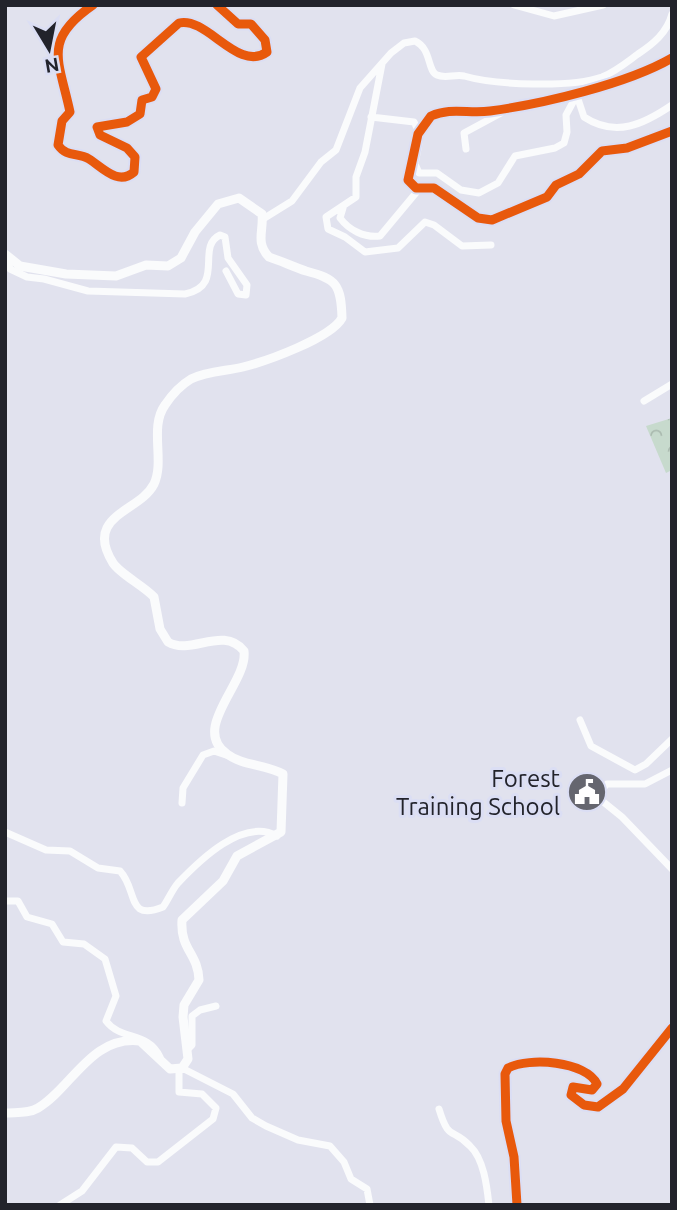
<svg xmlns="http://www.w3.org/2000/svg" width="677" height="1210" viewBox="0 0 677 1210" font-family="Ubuntu,sans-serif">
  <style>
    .park { fill: url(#park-crowns) }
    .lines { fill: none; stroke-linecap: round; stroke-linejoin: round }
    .minor { stroke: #fafbfc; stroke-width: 7 }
    .major { stroke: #fafbfc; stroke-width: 9 }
    .cycleway-casing { stroke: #dbdef4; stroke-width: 13 }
    .cycleway { stroke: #e8590c; stroke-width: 9 }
    .labels { text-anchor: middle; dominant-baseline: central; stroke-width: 6; stroke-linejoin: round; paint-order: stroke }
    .poi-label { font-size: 24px; fill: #22232b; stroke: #dbdef4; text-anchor: end }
  </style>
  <defs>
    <pattern id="park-crowns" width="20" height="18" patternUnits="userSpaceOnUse" patternTransform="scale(1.75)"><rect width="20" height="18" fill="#c7dacd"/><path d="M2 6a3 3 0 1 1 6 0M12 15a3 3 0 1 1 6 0" fill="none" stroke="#abbbb0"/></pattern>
  </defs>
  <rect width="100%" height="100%" fill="#e1e2ee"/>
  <path class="park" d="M672 418V470L666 473 646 426Z"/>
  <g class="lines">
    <path class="minor" d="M93 5C42 40 59 60 70 112L62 121 58 145C67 158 78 152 89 159 103 168 118 186 134 172L135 157 127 148 100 135 97 127 127 122 140 114 142 100 152 97 156 89 141 57 179 23C207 16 238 73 267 52L265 40 251 24H238L217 5
      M514 5 554 16 603 5
      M672 58C627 84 542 104 490 111 469 114 451 107 431 116L418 134 408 180 416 188H434L478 218 492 220 547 197 556 185 579 174 602 151 627 148 672 131
      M382 64 365 152 356 177V197L326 217 328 229 345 237 365 252 398 248 425 222 434 225 462 246 491 245
      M577 96 584 117C616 138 644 124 672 105
      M371 117 414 122 419 132
      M419 143 415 164 419 173H437L461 190 479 193 498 183 515 156 555 148 564 143 567 132 566 115 578 93
      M466 149 464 133 501 113
      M343 208 340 218C349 230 364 238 380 236L420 188
      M263 219 292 201 321 162 336 150 360 88 391 53 404 43 415 41C432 49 427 71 437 75 445 79 455 74 464 76 495 85 571 88 602 77 615 72 627 62 638 54 653 44 667 33 672 14
      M7 257 10 269 27 277 44 279 88 291 185 294C226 286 195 247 220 235L225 237 228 258 247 285 246 295 238 294 226 271
      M644 401 672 384
      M580 720 591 746 635 770 646 764 672 739
      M672 770 645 784H607L596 796 622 817 672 869
      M182 803 183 788 203 755 214 751 232 757
      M5 832 46 850 70 851 98 868 120 871C138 890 126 922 163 907 168 900 172 890 178 883 199 861 243 817 277 836
      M5 901H18L27 917 52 924 63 942 84 944 105 959 116 996 106 1021C121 1041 148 1031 160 1057
      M189 1048 192 1045V1016L200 1010 216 1006
      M182 1068 233 1094 252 1118 266 1126 298 1140 330 1146 344 1162 351 1179 367 1189 370 1205
      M439 1109C449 1142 452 1127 470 1146 484 1159 487 1187 489 1205
      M60 1205 82 1191 116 1147 132 1148 147 1162H158L213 1119 216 1108 202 1094 179 1092V1069
      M517 1205 514 1157 506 1121 505 1074 508 1068C529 1057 586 1061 597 1084L592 1090 573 1087 571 1095 584 1105 598 1107 623 1089 672 1028"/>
    <path class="major" d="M5 254 20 266 66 274 116 276 146 265 168 266 181 258 195 232 218 204 239 198 262 214C264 230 255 243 269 257 281 261 294 267 306 271 337 279 341 285 342 318 331 338 267 361 243 367 227 371 207 371 191 379 181 385 171 396 165 405 149 427 165 461 154 484 140 512 83 515 113 563 120 574 144 586 154 597L160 629 168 642C191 656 223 625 244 651 248 683 190 728 227 754 243 766 265 764 283 774L281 832 237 856 223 881 182 920C180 950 198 953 199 980L184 1005 183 1017 188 1059 182 1068 170 1069 140 1041C91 1035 71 1089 38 1108 28 1114 16 1112 5 1113"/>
    <g class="cycleway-casing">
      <path id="cycleway" d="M93 5C42 40 59 60 70 112L62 121 58 145C67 158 78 152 89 159 103 168 118 186 134 172L135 157 127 148 100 135 97 127 127 122 140 114 142 100 152 97 156 89 141 57 179 23C207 16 238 73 267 52L265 40 251 24H238L217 5
        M672 58C627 84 542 104 490 111 469 114 451 107 431 116L418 134 408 180 416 188H434L478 218 492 220 547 197 556 185 579 174 602 151 627 148 672 131
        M517 1205 514 1157 506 1121 505 1074 508 1068C529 1057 586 1061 597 1084L592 1090 573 1087 571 1095 584 1105 598 1107 623 1089 672 1028"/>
    </g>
    <use href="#cycleway" class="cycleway"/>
  </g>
  <defs>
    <g id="civic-disc" transform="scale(2.0125)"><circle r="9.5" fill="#65666f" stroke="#dbdef4"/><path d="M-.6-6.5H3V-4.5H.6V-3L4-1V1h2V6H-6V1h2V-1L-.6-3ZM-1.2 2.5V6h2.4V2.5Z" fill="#fff"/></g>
  </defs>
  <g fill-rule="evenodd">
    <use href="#civic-disc" x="587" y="792"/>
  </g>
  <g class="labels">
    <g class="poi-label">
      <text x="560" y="778">Forest<tspan x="560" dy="28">Training School</tspan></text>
    </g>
  </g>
  <rect width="677" height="1210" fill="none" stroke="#22232b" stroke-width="14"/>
  <g transform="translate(49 49) rotate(170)" stroke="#dbdef4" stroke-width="5" paint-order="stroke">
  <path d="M0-5L12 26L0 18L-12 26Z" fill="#22232b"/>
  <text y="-10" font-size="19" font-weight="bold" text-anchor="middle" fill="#22232b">N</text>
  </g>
</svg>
